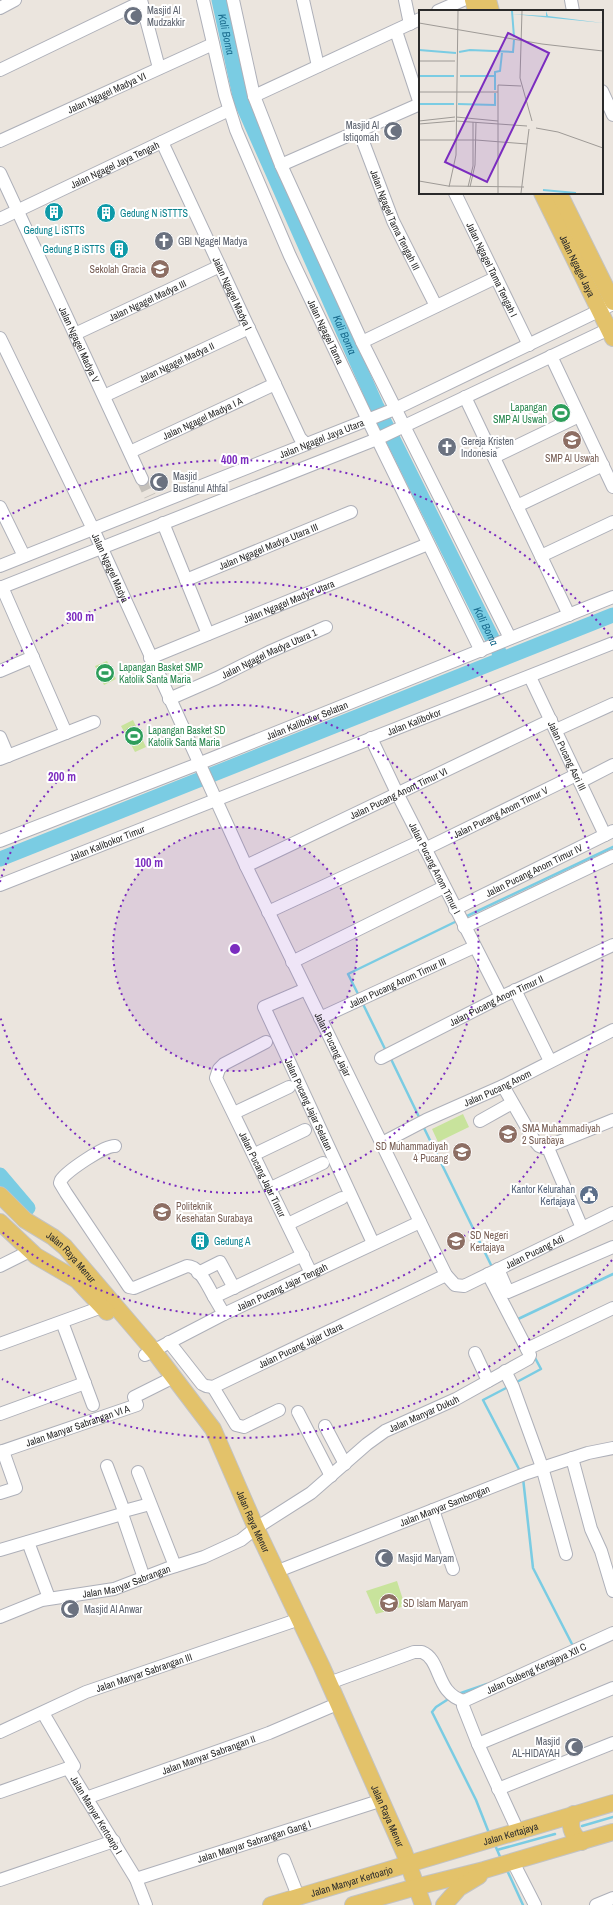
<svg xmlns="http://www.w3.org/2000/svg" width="613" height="1905" viewBox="0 0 613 1905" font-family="'Archivo Narrow',sans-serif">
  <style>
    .pitch { fill: #c8e39c }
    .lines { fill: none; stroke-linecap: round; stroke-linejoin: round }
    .stream { stroke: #7acce3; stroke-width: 2.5 }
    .river { stroke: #7acce3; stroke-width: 15 }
    .minor-tunnel { stroke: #c4c0ba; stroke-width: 12; stroke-dasharray: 12 6; stroke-linecap: butt }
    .minor-casing { stroke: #aeb0b9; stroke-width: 14 }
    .major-casing { stroke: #c3c3c3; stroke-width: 18 }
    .minor { stroke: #fff; stroke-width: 12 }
    .major { stroke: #e3c26a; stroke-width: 16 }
    .ring { fill: none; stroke: #7b2cbf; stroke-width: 2; stroke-dasharray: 2 4 }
    .labels { text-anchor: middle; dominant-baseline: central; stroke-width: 4; stroke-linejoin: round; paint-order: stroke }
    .worship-label { font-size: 10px; fill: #5b616d; stroke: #fff; text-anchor: start }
    .street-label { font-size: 10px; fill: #2a2a2a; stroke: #fff }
    .culture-label { font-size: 10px; fill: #0d838f; stroke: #fff; text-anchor: start }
    .education-label { font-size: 10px; fill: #785e54; stroke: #fff; text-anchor: start }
    .leisure-label { font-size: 10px; fill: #27864d; stroke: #fff; text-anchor: start }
    .service-label { font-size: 10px; fill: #4e5e75; stroke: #fff; text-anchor: end }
    .water-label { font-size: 11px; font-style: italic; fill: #1a6c8e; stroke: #fff }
    .inset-river { fill: none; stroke: #7acce3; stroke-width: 2 }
    .inset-road { fill: none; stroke: #9e9a96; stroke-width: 1 }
    .view { fill: #7b2cbf; fill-opacity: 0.15; stroke: #7b2cbf; stroke-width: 2 }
    .inset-edge { fill: none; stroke: #2a2a2a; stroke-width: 2 }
    .centre { fill: #7b2cbf; stroke: #fff; stroke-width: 2 }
    .ring-label { font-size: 12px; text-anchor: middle; font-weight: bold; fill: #7b2cbf; stroke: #fff; stroke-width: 4; stroke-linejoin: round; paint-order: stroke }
  </style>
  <rect width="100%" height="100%" fill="#ebe5de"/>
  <path class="pitch" d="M107 661 116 679 104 685 95 666Z
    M133 720 146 747 135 752 121 726Z
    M463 1114 469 1127 438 1142 432 1129Z
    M397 1581 405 1606 376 1614 366 1591Z"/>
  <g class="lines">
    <path class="stream" d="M465 917 613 847
      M359 996 348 974 459 920
      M362 1002 386 1051
      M390 1057 420 1119
      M423 1126 493 1269
      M516 1320 613 1274
      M515 1383 541 1369 534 1356
      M508 1387 483 1400 520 1471
      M523 1478 533 1568 573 1646
      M458 1694 487 1684
      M450 1698 436 1707 432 1712 476 1800 489 1833
      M582 1826 613 1817
      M495 1845 501 1859
      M497 1850 555 1834
      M506 1868 523 1905"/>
    <g class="river">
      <path id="s1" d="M219 0 241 101 376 405 502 658"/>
      <path d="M0 859 613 615"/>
      <path d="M0 1175 28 1208"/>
    </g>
    <path class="minor-tunnel" d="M142 479 150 496"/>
    <g class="minor-casing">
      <g id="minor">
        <path d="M141 0 159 68"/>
        <path id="s2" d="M203 0 225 95 236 130 290 256 368 420 481 651"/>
        <path d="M233 0 254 96 281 165 362 342 510 638"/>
        <path d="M303 0 318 66"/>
        <path d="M405 0 410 24"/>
        <path d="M571 0 573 11"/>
        <path d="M0 8 15 0"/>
        <path d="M438 11 463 0"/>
        <path d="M0 70 141 2"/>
        <path d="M602 91 613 115"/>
        <path d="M254 96 420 19"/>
        <path id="s3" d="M359 131 393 221 436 306"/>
        <path id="s4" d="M0 141 213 44"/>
        <path id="s5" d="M162 142 300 438 306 444"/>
        <path d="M281 165 420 104 396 31"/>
        <path id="s6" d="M0 173 142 479"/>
        <path id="s7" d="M455 193 529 345"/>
        <path id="s8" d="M0 219 229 110"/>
        <path id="s9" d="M75 334 220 266"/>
        <path id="s10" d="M0 338 93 529 246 866 446 1275 455 1285 464 1286 613 1213"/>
        <path d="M362 342 495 278"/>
        <path d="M551 356 613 487"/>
        <path id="s11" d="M104 396 249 328"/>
        <path d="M465 397 569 615"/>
        <path id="s12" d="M130 452 275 384"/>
        <path d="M494 457 579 416"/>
        <path d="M517 506 603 465"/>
        <path d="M0 507 24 556"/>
        <path d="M163 523 208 634"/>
        <path d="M541 556 613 522"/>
        <path id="s13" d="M0 566 395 409 613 304"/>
        <path id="s14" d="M186 580 351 512"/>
        <path d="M2 587 66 733"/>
        <path d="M0 588 377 439 613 327"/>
        <path id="s15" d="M150 658 428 544"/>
        <path d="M0 671 33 657"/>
        <path id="s16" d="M530 677 605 835"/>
        <path id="s17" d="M169 699 217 678 269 652 326 627"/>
        <path d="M556 730 613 704"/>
        <path d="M0 737 8 756"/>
        <path id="s18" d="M371 738 397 793 501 997"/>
        <path d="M0 759 94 722"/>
        <path d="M580 782 613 765"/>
        <path id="s19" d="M0 841 198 764 613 597"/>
        <path id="s20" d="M425 849 576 775"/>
        <path id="s21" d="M246 866 551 720"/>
        <path id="s22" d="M0 885 613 643"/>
        <path id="s23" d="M455 909 613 831"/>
        <path d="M268 912 421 841"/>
        <path d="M464 927 613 856"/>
        <path d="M292 962 444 887"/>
        <path id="s24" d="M306 989 264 1007 373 1243"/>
        <path d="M515 990 550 1061"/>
        <path id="s25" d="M320 1018 474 947"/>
        <path id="s26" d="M266 1042 224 1064 219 1069 216 1078 311 1273"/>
        <path id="s27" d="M381 1058 501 997 613 945"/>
        <path d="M503 1086 534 1140 539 1146 544 1148 613 1120"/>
        <path d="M234 1113 289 1087"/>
        <path d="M480 1121 512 1103"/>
        <path id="s28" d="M382 1143 426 1120 503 1086 613 1030"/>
        <path d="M115 1146C105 1145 67 1171 61 1180L60 1183 66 1193 129 1287 134 1288 187 1266C200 1266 208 1287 214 1297"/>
        <path d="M548 1148 582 1228"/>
        <path d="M255 1154 305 1130"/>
        <path d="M271 1188 323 1163"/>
        <path d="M288 1224 342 1198"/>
        <path d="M0 1266 30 1251"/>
        <path d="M498 1269 508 1292 613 1247"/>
        <path d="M198 1273 220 1262 234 1288"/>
        <path d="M224 1314 214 1297 303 1255"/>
        <path d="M62 1322 93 1405"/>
        <path id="s29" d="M169 1342 202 1384 206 1386 213 1387 446 1275"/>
        <path d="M0 1344 102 1307"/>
        <path d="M527 1349 613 1308"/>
        <path d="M475 1353 488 1381"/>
        <path id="s30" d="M145 1355 224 1314 420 1222"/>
        <path d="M505 1371 513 1387 542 1467 566 1554"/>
        <path d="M213 1387 236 1425 244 1427 279 1410"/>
        <path d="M298 1412 331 1476"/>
        <path d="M0 1414 85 1383"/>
        <path d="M325 1426 345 1464"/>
        <path id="s31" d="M0 1452 137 1405 134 1397 166 1381"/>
        <path d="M572 1458 591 1529 601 1551 613 1591"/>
        <path d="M107 1466 124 1511"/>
        <path d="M138 1472 175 1566"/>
        <path d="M0 1493 16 1488 3 1451"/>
        <path d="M433 1510 453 1569"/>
        <path d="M122 1514 144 1578"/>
        <path d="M28 1542 49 1598"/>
        <path d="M0 1550 122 1514 124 1511 150 1504"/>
        <path id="s32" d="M278 1571 527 1473 588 1453 613 1448"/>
        <path id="s33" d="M0 1617 42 1600 114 1589 166 1569 204 1557 241 1540 256 1528 311 1493 367 1444 385 1431 456 1399 528 1359 530 1355 488 1274"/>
        <path d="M329 1683 414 1652H422C442 1660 435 1693 464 1701"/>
        <path id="s34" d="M0 1732 86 1692 291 1622"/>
        <path d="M478 1744 613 1688"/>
        <path id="s35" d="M68 1768 136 1879 146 1905"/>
        <path d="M498 1789 613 1743"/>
        <path d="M0 1792 74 1766 43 1713"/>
        <path id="s36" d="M86 1798 269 1733 330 1707"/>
        <path id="s37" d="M518 1831 478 1744 463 1706V1703L466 1700 613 1633"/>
        <path d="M284 1860 298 1896"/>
        <path d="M513 1862 535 1905"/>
        <path id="s38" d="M136 1879 373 1803"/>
        <path d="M0 1880 114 1841"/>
        <path d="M596 1905 613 1898"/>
      </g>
    </g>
    <g class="major-casing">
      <g id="major">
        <path d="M473 0 476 11"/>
        <path d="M488 0 491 11"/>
        <path id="s39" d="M542 193 613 338"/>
        <path d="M559 193 613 302"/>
        <path id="s40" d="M0 1195 25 1220 53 1237 65 1247 153 1350 213 1429 256 1528 322 1667 404 1852 423 1905"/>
        <path d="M0 1222 36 1256 77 1280 107 1312"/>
        <path d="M574 1814C568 1825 571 1835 582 1842"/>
        <path id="s41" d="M271 1905 613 1803"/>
        <path d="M353 1905 416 1887 484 1870 613 1832"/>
        <path d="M444 1905 459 1888 479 1876"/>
      </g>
    </g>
    <use href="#minor" class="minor"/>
    <use href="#major" class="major"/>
  </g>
  <circle cx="235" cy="949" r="122" fill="#7b2cbf" fill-opacity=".12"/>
  <g class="ring">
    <circle cx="235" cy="949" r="122"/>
    <path d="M0 882A244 244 0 1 1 0 1016"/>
    <path d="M2 666A367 367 0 1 1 2 1232"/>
    <path d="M612 1260A489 489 0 0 1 2 1379M2 519A489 489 0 0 1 612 638"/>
  </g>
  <defs>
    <g id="mosque-disc" transform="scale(1)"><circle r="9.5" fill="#6b7280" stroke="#fff"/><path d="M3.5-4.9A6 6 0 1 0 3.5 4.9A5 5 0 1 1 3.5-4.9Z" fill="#fff"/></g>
    <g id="building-disc" transform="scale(1)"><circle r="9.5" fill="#0f9aa8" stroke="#fff"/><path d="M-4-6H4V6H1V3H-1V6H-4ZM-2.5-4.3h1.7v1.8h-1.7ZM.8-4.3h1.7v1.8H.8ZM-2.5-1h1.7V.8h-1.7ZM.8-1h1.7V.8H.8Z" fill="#fff"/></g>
    <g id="church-disc" transform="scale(1)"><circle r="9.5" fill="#6b7280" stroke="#fff"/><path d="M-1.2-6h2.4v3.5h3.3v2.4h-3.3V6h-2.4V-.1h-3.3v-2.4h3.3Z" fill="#fff"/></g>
    <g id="school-disc" transform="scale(1)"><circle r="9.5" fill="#8d6e63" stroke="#fff"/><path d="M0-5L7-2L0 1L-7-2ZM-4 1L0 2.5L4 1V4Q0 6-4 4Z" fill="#fff"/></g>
    <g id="stadium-disc" transform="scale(1)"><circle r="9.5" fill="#2e9e5b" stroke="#fff"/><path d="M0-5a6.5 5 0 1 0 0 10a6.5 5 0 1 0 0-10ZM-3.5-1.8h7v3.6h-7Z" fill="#fff"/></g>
    <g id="civic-disc" transform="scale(1)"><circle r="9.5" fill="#5c6f8a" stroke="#fff"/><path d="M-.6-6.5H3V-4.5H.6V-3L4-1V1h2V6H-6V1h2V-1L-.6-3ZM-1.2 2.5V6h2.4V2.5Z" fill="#fff"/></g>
    <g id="university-disc" transform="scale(1)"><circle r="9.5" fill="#8d6e63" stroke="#fff"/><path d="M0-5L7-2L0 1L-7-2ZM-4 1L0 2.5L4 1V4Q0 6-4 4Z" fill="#fff"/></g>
  </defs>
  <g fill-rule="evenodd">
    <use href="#mosque-disc" x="133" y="16"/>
    <use href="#mosque-disc" x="393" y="131"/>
    <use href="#building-disc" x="54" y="212"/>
    <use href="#building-disc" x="106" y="213"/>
    <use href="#church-disc" x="164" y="241"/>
    <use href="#building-disc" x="119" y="249"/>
    <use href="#school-disc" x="160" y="269"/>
    <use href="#stadium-disc" x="561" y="413"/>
    <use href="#school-disc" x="572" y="440"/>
    <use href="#church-disc" x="447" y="447"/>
    <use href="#mosque-disc" x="159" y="482"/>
    <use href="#stadium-disc" x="105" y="673"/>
    <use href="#stadium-disc" x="134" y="736"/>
    <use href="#school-disc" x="508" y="1134"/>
    <use href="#school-disc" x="462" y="1152"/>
    <use href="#civic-disc" x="589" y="1195"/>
    <use href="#university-disc" x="162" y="1212"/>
    <use href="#building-disc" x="200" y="1241"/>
    <use href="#school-disc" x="456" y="1241"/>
    <use href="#mosque-disc" x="384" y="1558"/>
    <use href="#school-disc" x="389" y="1603"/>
    <use href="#mosque-disc" x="70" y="1609"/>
    <use href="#mosque-disc" x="574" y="1747"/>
  </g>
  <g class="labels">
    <g class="worship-label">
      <text x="147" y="10">Masjid Al<tspan x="147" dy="12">Mudzakkir</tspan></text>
      <text x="379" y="125" text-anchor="end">Masjid Al<tspan x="379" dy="12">Istiqomah</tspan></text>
      <text x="178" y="241">GBI Ngagel Madya</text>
      <text x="461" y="441">Gereja Kristen<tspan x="461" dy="12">Indonesia</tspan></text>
      <text x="173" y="476">Masjid<tspan x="173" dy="12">Bustanul Athfal</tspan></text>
      <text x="398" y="1558">Masjid Maryam</text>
      <text x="84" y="1609">Masjid Al Anwar</text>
      <text x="560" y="1741" text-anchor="end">Masjid<tspan x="560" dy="12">AL-HIDAYAH</tspan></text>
    </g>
    <g class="street-label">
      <text stroke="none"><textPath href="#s4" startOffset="117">Jalan Ngagel Madya VI</textPath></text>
      <text stroke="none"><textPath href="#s8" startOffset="127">Jalan Ngagel Jaya Tengah</textPath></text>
      <text stroke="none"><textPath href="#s3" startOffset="96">Jalan Ngagel Tama Tengah III</textPath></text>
      <text stroke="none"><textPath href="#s39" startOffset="81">Jalan Ngagel Jaya</textPath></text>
      <text stroke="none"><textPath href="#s7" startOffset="85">Jalan Ngagel Tama Tengah I</textPath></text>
      <text stroke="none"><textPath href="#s5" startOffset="167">Jalan Ngagel Madya I</textPath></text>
      <text stroke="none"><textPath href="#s9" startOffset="80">Jalan Ngagel Madya III</textPath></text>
      <text stroke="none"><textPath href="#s2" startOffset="355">Jalan Ngagel Tama</textPath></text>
      <text stroke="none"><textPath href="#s6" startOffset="189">Jalan Ngagel Madya V</textPath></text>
      <text stroke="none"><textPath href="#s11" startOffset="80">Jalan Ngagel Madya II</textPath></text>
      <text stroke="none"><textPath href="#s12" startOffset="80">Jalan Ngagel Madya I A</textPath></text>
      <text stroke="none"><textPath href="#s13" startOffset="346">Jalan Ngagel Jaya Utara</textPath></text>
      <text stroke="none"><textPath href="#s14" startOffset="89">Jalan Ngagel Madya Utara III</textPath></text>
      <text stroke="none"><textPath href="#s10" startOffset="255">Jalan Ngagel Madya</textPath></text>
      <text stroke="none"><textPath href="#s15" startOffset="150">Jalan Ngagel Madya Utara</textPath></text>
      <text stroke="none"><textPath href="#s17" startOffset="110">Jalan Ngagel Madya Utara 1</textPath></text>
      <text stroke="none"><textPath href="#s19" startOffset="330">Jalan Kalibokor Selatan</textPath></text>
      <text stroke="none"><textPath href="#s22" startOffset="445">Jalan Kalibokor</textPath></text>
      <text stroke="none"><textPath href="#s16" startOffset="87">Jalan Pucang Asri III</textPath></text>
      <text stroke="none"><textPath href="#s21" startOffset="169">Jalan Pucang Anom Timur VI</textPath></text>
      <text stroke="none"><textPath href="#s20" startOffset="84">Jalan Pucang Anom Timur V</textPath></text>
      <text stroke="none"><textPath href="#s22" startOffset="115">Jalan Kalibokor Timur</textPath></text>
      <text stroke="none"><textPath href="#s18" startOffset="145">Jalan Pucang Anom Timur I</textPath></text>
      <text stroke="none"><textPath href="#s23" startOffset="88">Jalan Pucang Anom Timur IV</textPath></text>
      <text stroke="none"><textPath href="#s25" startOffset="85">Jalan Pucang Anom Timur III</textPath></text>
      <text stroke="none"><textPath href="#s27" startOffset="129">Jalan Pucang Anom Timur II</textPath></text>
      <text stroke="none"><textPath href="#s10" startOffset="781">Jalan Pucang Jajar</textPath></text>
      <text stroke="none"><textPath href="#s28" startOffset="128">Jalan Pucang Anom</textPath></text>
      <text stroke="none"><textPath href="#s24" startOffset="153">Jalan Pucang Jajar Selatan</textPath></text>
      <text stroke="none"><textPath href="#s26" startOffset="171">Jalan Pucang Jajar Timur</textPath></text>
      <text stroke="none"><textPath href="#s10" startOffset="1139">Jalan Pucang Adi</textPath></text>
      <text stroke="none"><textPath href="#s40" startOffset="95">Jalan Raya Menur</textPath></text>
      <text stroke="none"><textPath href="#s30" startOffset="153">Jalan Pucang Jajar Tengah</textPath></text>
      <text stroke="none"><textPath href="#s29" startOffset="162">Jalan Pucang Jajar Utara</textPath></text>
      <text stroke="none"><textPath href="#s33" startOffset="478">Jalan Manyar Dukuh</textPath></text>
      <text stroke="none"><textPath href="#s31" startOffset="82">Jalan Manyar Sabrangan VI A</textPath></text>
      <text stroke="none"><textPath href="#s32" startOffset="179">Jalan Manyar Sambongan</textPath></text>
      <text stroke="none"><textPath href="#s40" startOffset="419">Jalan Raya Menur</textPath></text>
      <text stroke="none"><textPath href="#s33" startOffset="132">Jalan Manyar Sabrangan</textPath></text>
      <text stroke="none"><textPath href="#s37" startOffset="221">Jalan Gubeng Kertajaya XII C</textPath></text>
      <text stroke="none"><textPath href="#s34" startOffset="156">Jalan Manyar Sabrangan III</textPath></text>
      <text stroke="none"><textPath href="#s36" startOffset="130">Jalan Manyar Sabrangan II</textPath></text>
      <text stroke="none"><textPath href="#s35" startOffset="55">Jalan Manyar Kertoarjo I</textPath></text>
      <text stroke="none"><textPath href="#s40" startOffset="743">Jalan Raya Menur</textPath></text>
      <text stroke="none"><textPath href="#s41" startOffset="250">Jalan Kertajaya</textPath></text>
      <text stroke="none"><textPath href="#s38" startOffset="124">Jalan Manyar Sabrangan Gang I</textPath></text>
      <text stroke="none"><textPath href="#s41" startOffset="84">Jalan Manyar Kertoarjo</textPath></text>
    </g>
    <g class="culture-label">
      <text x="120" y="213">Gedung N iSTTTS</text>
      <text x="54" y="230" text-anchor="middle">Gedung L iSTTS</text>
      <text x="105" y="249" text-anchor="end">Gedung B iSTTS</text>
      <text x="214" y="1241">Gedung A</text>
    </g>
    <g class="education-label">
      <text x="146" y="269" text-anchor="end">Sekolah Gracia</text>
      <text x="572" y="458" text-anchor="middle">SMP Al Uswah</text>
      <text x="522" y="1128">SMA Muhammadiyah<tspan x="522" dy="12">2 Surabaya</tspan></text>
      <text x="448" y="1146" text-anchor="end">SD Muhammadiyah<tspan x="448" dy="12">4 Pucang</tspan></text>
      <text x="176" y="1206">Politeknik<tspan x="176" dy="12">Kesehatan Surabaya</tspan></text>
      <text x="470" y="1235">SD Negeri<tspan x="470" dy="12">Kertajaya</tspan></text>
      <text x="403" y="1603">SD Islam Maryam</text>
    </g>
    <g class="leisure-label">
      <text x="547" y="407" text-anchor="end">Lapangan<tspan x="547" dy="12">SMP Al Uswah</tspan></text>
      <text x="119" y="667">Lapangan Basket SMP<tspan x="119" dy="12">Katolik Santa Maria</tspan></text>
      <text x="148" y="730">Lapangan Basket SD<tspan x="148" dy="12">Katolik Santa Maria</tspan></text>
    </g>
    <g class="service-label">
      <text x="575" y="1189">Kantor Kelurahan<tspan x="575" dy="12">Kertajaya</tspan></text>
    </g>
    <g class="water-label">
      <text stroke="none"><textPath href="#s1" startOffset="35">Kali Boma</textPath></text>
      <text stroke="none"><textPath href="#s1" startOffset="359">Kali Boma</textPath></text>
      <text stroke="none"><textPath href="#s1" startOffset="683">Kali Boma</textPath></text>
    </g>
  </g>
  <g transform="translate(419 10)">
    <rect width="184" height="184" fill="#ebe5de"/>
    <path d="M127 1 129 6 184 13 93 4 127 6Z" fill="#7acce3"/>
    <path class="inset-river" d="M93 1 95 27M0 40 37 43M40 42 51 40 94 42 95 30M0 66H35M41 66H75M76 80V62L81 61 83 43M0 94H35M39 94 76 95V83M124 180 157 183"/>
    <path class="inset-road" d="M103 1 101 68 113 111M0 13 123 34 184 41M0 51H36M0 82H79M37 107 79 111M0 111 36 107M37 111 108 116M0 114 36 111M117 118 139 122 184 138M1 130H57L108 134M0 171 29 176 105 177M30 177 37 145 39 1M49 177 54 156V112M51 177 56 155 57 112M79 183V75L102 76M102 183 110 119"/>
    <path class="view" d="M89 23 130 43 68 172 26 152Z"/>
    <rect width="184" height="184" class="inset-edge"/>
  </g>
  <circle cx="235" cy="949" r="6" class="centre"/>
  <g class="ring-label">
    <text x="235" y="464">400 m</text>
    <text x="80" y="621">300 m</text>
    <text x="62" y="781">200 m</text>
    <text x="149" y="867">100 m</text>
  </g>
</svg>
